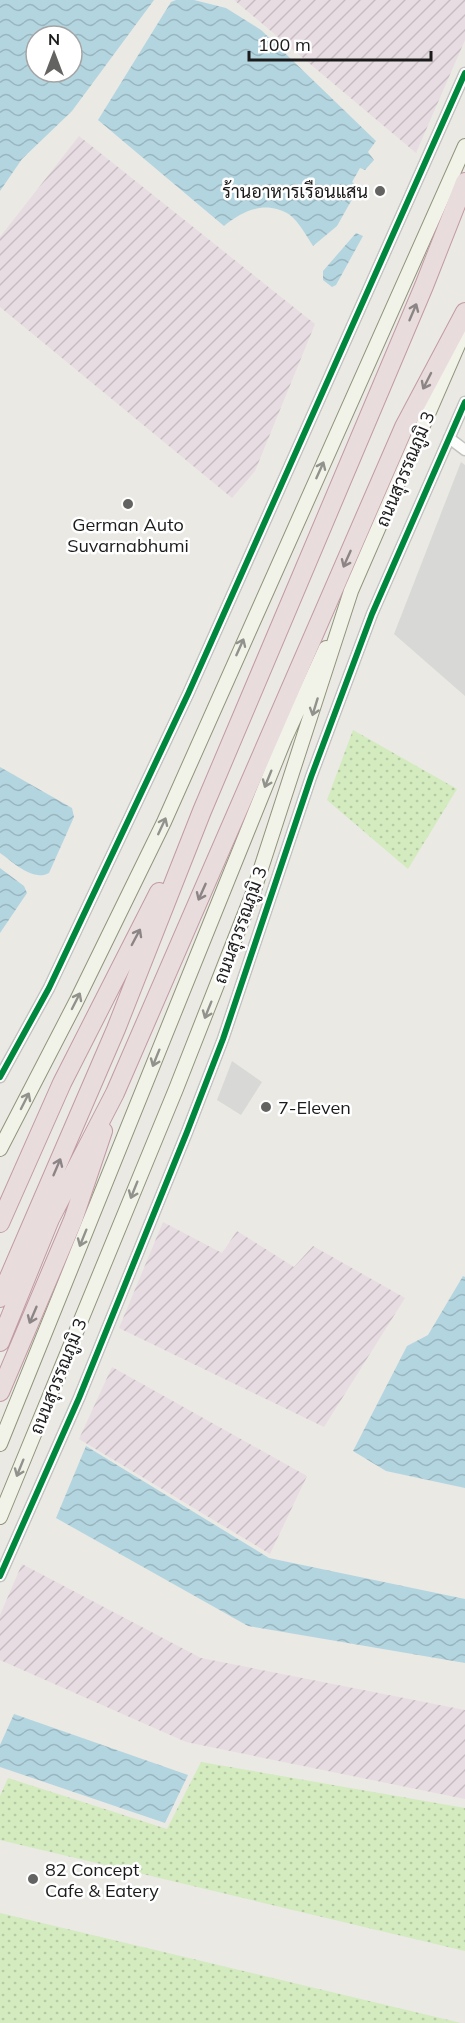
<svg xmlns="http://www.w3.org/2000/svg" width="465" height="2023" viewBox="0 0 465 2023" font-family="Mulish,Sarabun,sans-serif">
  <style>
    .industrial { fill: url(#industrial-furrows) }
    .grass { fill: url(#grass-dots) }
    .parking { fill: #d8d8d6 }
    .water { fill: url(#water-waves); fill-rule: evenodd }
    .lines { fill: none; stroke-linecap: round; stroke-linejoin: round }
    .street-casing { stroke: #c2c2c0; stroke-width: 13 }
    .secondary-casing { stroke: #91947c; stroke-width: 16 }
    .highway-casing { stroke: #c19aa3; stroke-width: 20 }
    .street { stroke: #fcfcfb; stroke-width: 10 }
    .secondary { stroke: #f2f3e8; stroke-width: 14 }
    .highway { stroke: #e9dcdd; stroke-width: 18 }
    .cycleway-casing { stroke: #fff; stroke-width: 10 }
    .cycleway { stroke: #00873e; stroke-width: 6 }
    .oneway { stroke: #8c8586 }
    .oneway2 { stroke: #91928c }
    .poi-dot { fill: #636361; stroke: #fff; stroke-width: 2 }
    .labels { text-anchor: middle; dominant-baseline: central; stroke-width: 5; stroke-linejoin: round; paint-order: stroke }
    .poi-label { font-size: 18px; fill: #1b1b1b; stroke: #fff; text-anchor: start }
    .street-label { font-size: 18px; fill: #1b1b1b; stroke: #fff }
  </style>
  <defs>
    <pattern id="industrial-furrows" width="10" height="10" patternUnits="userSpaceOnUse" patternTransform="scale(1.5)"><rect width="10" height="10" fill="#e8dce3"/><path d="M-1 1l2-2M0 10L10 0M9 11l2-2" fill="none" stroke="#c6bcc2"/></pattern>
    <pattern id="grass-dots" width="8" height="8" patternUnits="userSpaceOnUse" patternTransform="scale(1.5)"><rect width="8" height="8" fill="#d3ebbf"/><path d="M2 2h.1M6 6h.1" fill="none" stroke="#b5c9a4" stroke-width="1.8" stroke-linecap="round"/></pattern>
    <pattern id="water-waves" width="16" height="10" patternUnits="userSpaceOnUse" patternTransform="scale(1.5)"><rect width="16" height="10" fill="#b3d5e0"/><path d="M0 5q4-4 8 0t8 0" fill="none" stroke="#99b6c0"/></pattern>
  </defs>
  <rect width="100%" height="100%" fill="#eae9e4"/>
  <path class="industrial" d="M234 0H465V40L416 153Z
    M79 136 315 324 255 471 232 498 0 307V237Z
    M163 1222 222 1253 237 1231 294 1267 313 1246 405 1298 324 1427 119 1328Z
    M112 1367 307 1476 270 1554 79 1439Z
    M22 1564 201 1658 465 1710V1799L186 1742 0 1660V1615Z"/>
  <path class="grass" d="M353 730 457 789 408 869 327 800Z
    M201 1762 465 1808V1951L0 1840V1796L8 1778 167 1829Z
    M0 1913 461 2023H0Z"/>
  <path class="parking" d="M461 462 465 465V696L394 634Z
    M232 1061 262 1082 241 1115 217 1100Z"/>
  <path class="water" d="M0 0H154L72 111 22 159 0 191ZM36 36H72V72H36Z
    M176 0H194L226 8 261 30 376 141 368 152 374 160 365 170 360 168 352 182 359 187 337 226 313 246C307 237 299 222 290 215 266 200 243 210 224 226L98 120 171 2Z
    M356 233 363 236 336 285 332 287 323 280V271Z
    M0 767 72 808 74 817 49 873C33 882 13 862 0 853Z
    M0 868 24 886 27 893 0 933Z
    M463 1276 465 1277V1488L386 1471 353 1451 407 1346 428 1335Z
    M86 1446 269 1558 465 1599V1663L248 1626 56 1518Z
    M14 1714 188 1775 165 1823 0 1767V1745Z"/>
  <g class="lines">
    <g class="street-casing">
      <path id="street" d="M449 438 465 450
        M0 1077 49 988 188 694 465 73
        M0 1576 79 1398 187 1132 223 1039 311 777 372 614 465 402"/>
    </g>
    <g class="secondary-casing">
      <path id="secondary" d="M0 1149 76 1002 164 822 465 146
        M0 1444 285 738 326 648
        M0 1517 176 1089 253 893 351 591 465 329"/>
    </g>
    <g class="highway-casing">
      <path id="highway" d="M0 1223 62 1083 159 892
        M0 1298 116 1029 202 811 424 286 465 182
        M0 1342 50 1219 115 1093 404 427 465 312
        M0 1392 73 1220 103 1131"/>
    </g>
    <use href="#street" class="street"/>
    <use href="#secondary" class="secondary"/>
    <use href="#highway" class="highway"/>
    <g class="cycleway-casing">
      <path id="cycleway" d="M0 1077 49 988 188 694 465 73
        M0 1576 79 1398 187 1132 223 1039 311 777 372 614 465 402"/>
    </g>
    <use href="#cycleway" class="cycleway"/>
  </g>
  <defs><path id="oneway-shaft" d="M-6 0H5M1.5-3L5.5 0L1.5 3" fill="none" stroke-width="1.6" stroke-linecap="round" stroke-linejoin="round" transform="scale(1.5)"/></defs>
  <g class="oneway">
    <use href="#oneway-shaft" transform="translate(413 312) rotate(-67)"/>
    <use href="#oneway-shaft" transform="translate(427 381) rotate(117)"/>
    <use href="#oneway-shaft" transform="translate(347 559) rotate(114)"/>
    <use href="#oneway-shaft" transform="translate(202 892) rotate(114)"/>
    <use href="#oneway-shaft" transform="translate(136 937) rotate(-62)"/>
    <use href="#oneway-shaft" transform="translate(57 1167) rotate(-67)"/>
    <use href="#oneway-shaft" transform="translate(33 1315) rotate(113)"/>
  </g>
  <g class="oneway2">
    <use href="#oneway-shaft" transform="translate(320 470) rotate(-66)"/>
    <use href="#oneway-shaft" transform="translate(240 647) rotate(-66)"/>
    <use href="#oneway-shaft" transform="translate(315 707) rotate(107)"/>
    <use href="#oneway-shaft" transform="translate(268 779) rotate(112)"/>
    <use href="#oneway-shaft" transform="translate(162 826) rotate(-65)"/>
    <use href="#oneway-shaft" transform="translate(76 1001) rotate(-63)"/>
    <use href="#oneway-shaft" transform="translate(208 1010) rotate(112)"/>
    <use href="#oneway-shaft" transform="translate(156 1058) rotate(112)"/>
    <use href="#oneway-shaft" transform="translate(25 1101) rotate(-63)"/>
    <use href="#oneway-shaft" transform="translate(134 1190) rotate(112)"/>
    <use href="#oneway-shaft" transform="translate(83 1238) rotate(112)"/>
    <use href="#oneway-shaft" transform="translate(20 1468) rotate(112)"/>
  </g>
  <g class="poi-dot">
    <circle cx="380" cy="191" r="6"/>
    <circle cx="128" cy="504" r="6"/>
    <circle cx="266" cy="1107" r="6"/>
    <circle cx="33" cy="1879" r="6"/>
  </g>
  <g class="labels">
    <g class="poi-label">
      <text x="368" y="191" text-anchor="end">ร้านอาหารเรือนแสน</text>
      <text x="128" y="524" text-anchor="middle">German Auto<tspan x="128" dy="21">Suvarnabhumi</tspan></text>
      <text x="278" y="1107">7-Eleven</text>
      <text x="45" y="1869">82 Concept<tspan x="45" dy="21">Cafe &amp; Eatery</tspan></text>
    </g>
    <g class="street-label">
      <text transform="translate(405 469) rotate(-67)">ถนนสุวรรณภูมิ 3</text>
      <text transform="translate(240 925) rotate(-70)">ถนนสุวรรณภูมิ 3</text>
      <text transform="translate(58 1376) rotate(-68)">ถนนสุวรรณภูมิ 3</text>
    </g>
  </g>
  <g transform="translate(54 54)"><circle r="28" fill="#ffffff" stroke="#a4a4a4" stroke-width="1.5"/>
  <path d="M0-4.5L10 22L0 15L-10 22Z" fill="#636361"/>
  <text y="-9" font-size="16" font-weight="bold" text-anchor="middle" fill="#1b1b1b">N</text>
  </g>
  <path d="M249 51v9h182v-9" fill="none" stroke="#1b1b1b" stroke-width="3"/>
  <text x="258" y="51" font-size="18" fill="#1b1b1b" stroke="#ffffff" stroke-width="4.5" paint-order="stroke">100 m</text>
</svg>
